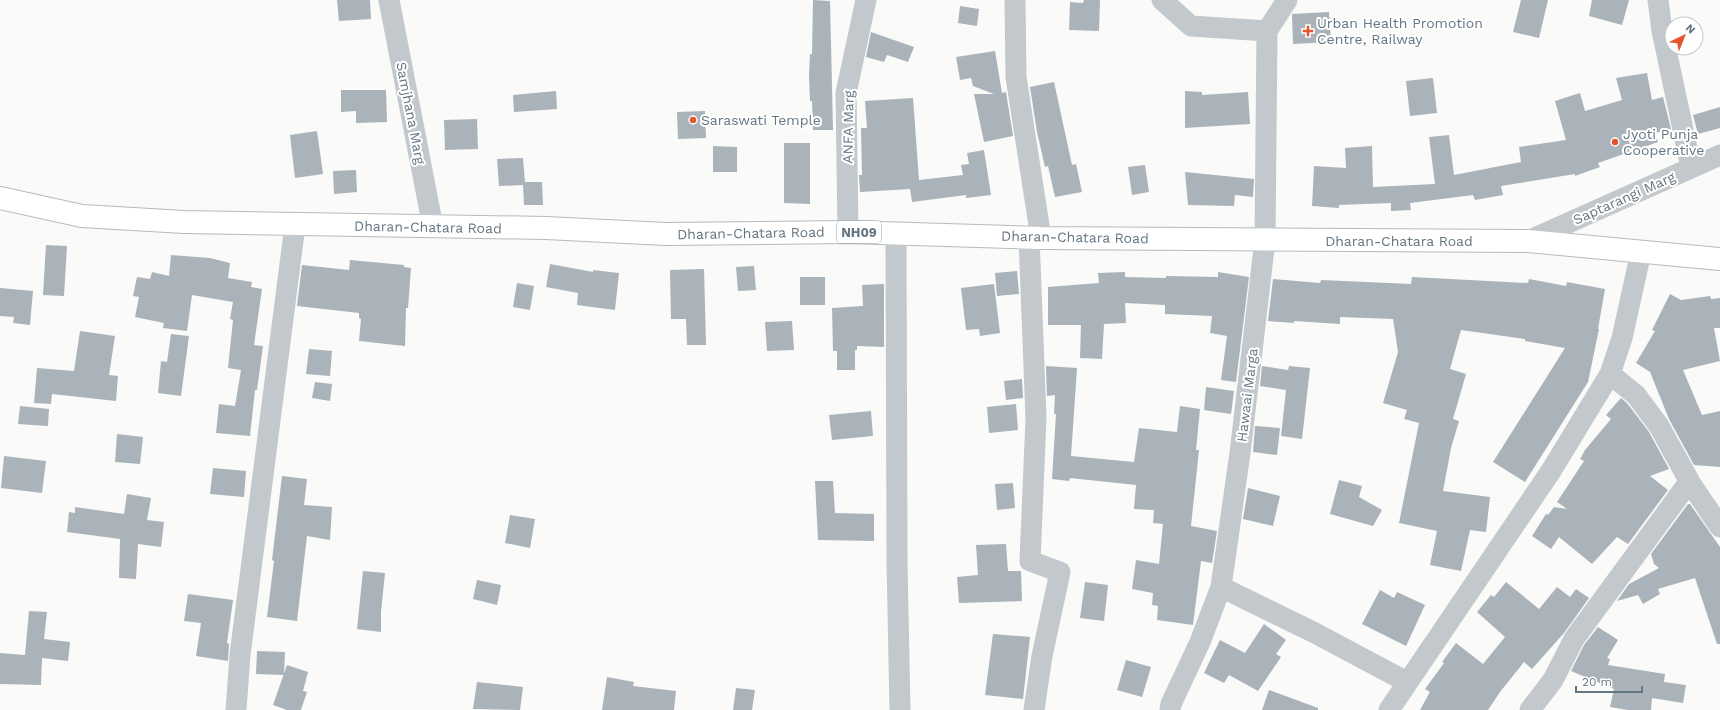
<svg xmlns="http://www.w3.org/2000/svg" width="1720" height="710" viewBox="0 0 1720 710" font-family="'Work Sans',sans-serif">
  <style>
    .building { fill: #aab3b9 }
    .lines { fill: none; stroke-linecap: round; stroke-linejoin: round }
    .primary-casing { stroke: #b5babe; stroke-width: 24 }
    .street { stroke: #c3c8cc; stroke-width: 21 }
    .primary { stroke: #fff; stroke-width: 22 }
    .poi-dot { fill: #e4572e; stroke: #fff; stroke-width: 1.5 }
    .labels { text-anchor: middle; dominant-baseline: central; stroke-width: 4; stroke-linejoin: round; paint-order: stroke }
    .shield { fill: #fff; stroke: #939fa8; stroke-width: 1 }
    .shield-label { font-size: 13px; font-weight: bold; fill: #657683 }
    .poi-label { font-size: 14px; fill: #657683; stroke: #fff; text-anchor: start }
    .street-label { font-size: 14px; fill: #657683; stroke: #fff }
  </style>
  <rect width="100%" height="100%" fill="#fafaf8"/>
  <path class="building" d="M337 0H370L371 19 339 21Z
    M813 0 830 1 833 130H813L812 101H810L809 75 810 54H812Z
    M1084 0H1100L1099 31 1069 30 1070 2 1083 3Z
    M1521 0H1548L1539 38 1513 32Z
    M1592 0H1629L1622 25 1589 16Z
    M960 6 979 9 977 26 958 23Z
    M1329 12 1331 42 1293 44 1292 14Z
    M871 32 914 47 908 62 887 55 884 62 866 57Z
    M995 51 1002 93 1006 92 1013 136 984 142 974 94H994L973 86 971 78 960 80 956 57Z
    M1647 73 1652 100 1663 97 1671 129 1655 133 1658 142 1598 163 1600 167 1575 176V174L1501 186 1503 195 1475 200 1473 195 1410 203 1411 210 1391 211V203L1339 205V208L1312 206 1314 166 1346 168 1345 148 1372 146 1373 187 1435 184 1429 137 1449 135 1454 175 1521 162 1519 147 1566 140 1555 101 1580 93 1585 111 1622 100 1616 78Z
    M1433 78 1437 113 1410 116 1406 81Z
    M1054 82 1072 165 1076 164 1082 192 1055 197 1048 166 1045 167 1037 132 1030 87Z
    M341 90H386L387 122 356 123V111L341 112Z
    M556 91 557 109 514 112 513 95Z
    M1185 91 1202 92V95L1248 92 1250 124 1185 128Z
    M913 98 919 180 963 175 961 165 969 164 967 153 984 150 991 195 966 198V195L912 202 910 189 860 192 859 175H862L861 128H867L865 101Z
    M1720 107V128L1698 134 1693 115Z
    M705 111 706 138 678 139 677 112Z
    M477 119 478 149 445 150 444 120Z
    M317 131 323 174 295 178 290 135Z
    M784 143H810V204L784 203Z
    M713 146 737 147V172H713Z
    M523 158 525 182H542L543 205H524L523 185 499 186 497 159Z
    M1145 165 1149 192 1132 195 1128 167Z
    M356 170 357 192 334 194 333 171Z
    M1185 172 1254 179 1253 197 1235 195 1234 206 1188 205Z
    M46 245 67 246 64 296 43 295Z
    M171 255 210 258 230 263 228 278 252 282 251 287 262 289 254 345 263 346 257 390H255L250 436 216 433 219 404 235 406 241 370 228 368 233 320 230 319 233 302 192 295 187 331 163 328 164 323 135 317 139 297 133 296 137 277 150 279 152 272 169 276Z
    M350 260 404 265V267L411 268 408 308H406L405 346 359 341 361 319 359 318V313L297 306 302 265 349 270Z
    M550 264 593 272V270L619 273 615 310 577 305 578 293 546 287Z
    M754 266 756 290 738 291 736 267Z
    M704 269 706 345H687L686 319H671L670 270Z
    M1017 271 1019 294 997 296 995 273Z
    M1125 272V277L1166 278V276L1218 277V272L1249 277 1236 382 1221 380 1227 336 1210 333 1212 316 1165 314V305L1125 303 1126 323 1104 324 1102 359 1080 358 1081 325H1048V287L1099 283 1098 273Z
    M800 277H825V305H800Z
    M1412 277 1528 283 1529 279 1566 286 1567 282 1605 289 1598 329H1599L1588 382 1525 482 1493 462 1565 348 1525 341V339L1461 330 1450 369 1466 374 1453 419 1459 421 1451 448 1443 491 1490 497 1486 532 1470 530 1461 571 1430 565 1437 531 1399 523 1419 423 1404 419 1407 410 1383 403 1398 352 1393 319 1340 317V324L1294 321V323L1268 321 1273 279 1320 283 1321 280 1411 284Z
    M517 283 534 286 530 310 513 307Z
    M884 284V347L857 346V350H855V370H837V351H833L832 308 863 306 862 285Z
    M994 284 1000 333 980 336 979 329 966 330 961 288Z
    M0 288 33 291 30 325 13 323 14 317 0 316Z
    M1670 294 1681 300 1710 296 1711 299 1720 298V328H1714L1720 361 1683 370 1702 415 1720 411V467L1694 465 1669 419 1650 372 1636 363 1655 331 1652 330Z
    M792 321 794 350 767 351 765 322Z
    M80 331 115 336 109 375 118 376 116 401 52 394 51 404 34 403 37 368 74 371Z
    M171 334 189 336 181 396 158 393 161 361 167 362Z
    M309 349 332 351 330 376 306 374Z
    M1046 366 1077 368 1071 456 1134 462 1139 428 1177 432 1180 406 1200 409 1196 450H1199L1191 526 1217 531 1212 563 1201 561 1193 625 1157 620 1158 606 1152 605 1153 593 1132 589 1136 560 1159 564 1163 524 1153 523 1154 510 1134 509 1136 485 1070 478 1069 481 1052 479 1056 414H1054L1055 395 1047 396Z
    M1262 366 1288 370 1289 366 1310 368 1302 439 1281 436 1286 390 1260 386Z
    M1022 379 1023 398 1006 400 1004 381Z
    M315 382 332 384 330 401 312 398Z
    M1206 387 1234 391 1231 414 1204 410Z
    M1621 398 1627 403 1649 432 1669 469 1650 476 1668 490 1628 544 1617 537 1592 564 1559 537 1551 549 1532 536 1546 514 1548 515 1554 507 1567 509 1557 502 1584 461 1580 459 1585 450 1611 419 1606 415Z
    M1016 404 1018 430 989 433 987 407Z
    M20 406 49 409 48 426 18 424Z
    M871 411 873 436 832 440 829 415Z
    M1255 426 1280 428 1277 455 1253 452Z
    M117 434 143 437 140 464 115 462Z
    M4 456 46 461 42 493 1 488Z
    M213 468 246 471 244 497 210 494Z
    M282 476 307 479 304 505 332 507 330 540 307 536 297 621 267 617 274 561 272 560Z
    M1339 480 1362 486 1359 497 1382 510 1373 526 1330 514Z
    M815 481H833L835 513 874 514V541L818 540Z
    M1013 483 1015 508 997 510 995 484Z
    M1248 488 1280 496 1273 526 1243 519Z
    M127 494 151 498 147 520 164 522 161 547 138 544 136 579 119 578 120 539 67 532 69 512 75 513V507L124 514Z
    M1688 504H1690L1720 547V644H1717L1695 578 1658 589 1660 594 1643 604 1638 595 1617 601 1629 584 1659 568 1654 564 1651 554Z
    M510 515 535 519 530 548 505 543Z
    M1006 544 1008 571H1021L1022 601 959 603 957 577 978 575 976 545Z
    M363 571 385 573 381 612V632L357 629Z
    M477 580 501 585 497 605 473 599Z
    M1085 582 1108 585 1104 621 1080 618Z
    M1506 582 1539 609 1557 587 1570 597 1576 589 1589 598 1564 633 1532 669 1524 662 1500 692 1488 710H1420L1430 692 1425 689 1444 663 1442 662 1456 643 1483 664 1505 637 1477 612 1491 595 1494 597Z
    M1380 590 1394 598 1397 592 1425 605 1406 646 1362 624Z
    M188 594 233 600 227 643 229 644 228 661 196 656 201 623 184 621Z
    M29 611 47 612 44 639 70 642 68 661 42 658 41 685 0 684V653L25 655Z
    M1264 624 1286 640 1276 654 1281 657 1258 691 1229 675 1224 683 1204 673 1220 640 1245 653Z
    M1598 627 1618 640 1607 658 1610 659 1608 665 1665 674 1664 682 1686 685 1683 703 1652 698 1651 710H1628L1610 707 1614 689 1571 671 1584 645Z
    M993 634 1030 637 1023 699 985 695Z
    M257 651 285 652 284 675 256 674Z
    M1126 660 1151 667 1142 697 1117 690Z
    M287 665 308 672 303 691 307 692 301 710H287L273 705Z
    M607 677 634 682 633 686 676 691 674 710H602Z
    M477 682 523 687 520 710 473 709Z
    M736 688 755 690 752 710H733Z
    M1269 690 1318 708V710H1262Z"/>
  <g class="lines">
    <g class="primary-casing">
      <path id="primary" d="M0 198 82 216 184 222 546 228 666 234 848 232 1041 238 1528 241 1720 259"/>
    </g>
    <path class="street" d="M389 0 433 227
      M1015 0 1016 77 1041 238
      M1162 0 1191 26 1267 31
      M1287 0 1267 31 1265 240 1240 453 1221 587 1315 633 1407 682
      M1658 0 1662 31 1691 167
      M848 232 846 93 866 0
      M896 234 897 562 900 710
      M1029 237 1036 418 1030 561 1060 572 1042 656 1034 710
      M1528 241 1720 155
      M1610 374 1636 395 1659 426 1691 484 1720 527
      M236 710 240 655 295 225
      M1170 710 1171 704 1200 642 1221 587
      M1389 710 1551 471 1610 374 1622 338 1641 252
      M1530 710 1553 680 1574 639 1689 482"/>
    <use href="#primary" class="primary"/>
  </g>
  <g class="poi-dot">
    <path d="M1306 25h4v4h4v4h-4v4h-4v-4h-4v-4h4z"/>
    <circle cx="693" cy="120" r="4"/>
    <circle cx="1615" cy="142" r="4"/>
  </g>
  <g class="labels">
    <rect class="shield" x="837" y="221" width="44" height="22" rx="3"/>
    <g class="shield-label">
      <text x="859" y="232">NH09</text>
    </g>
    <g class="poi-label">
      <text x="1317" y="23">Urban Health Promotion<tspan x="1317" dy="16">Centre, Railway</tspan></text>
      <text x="701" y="120">Saraswati Temple</text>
      <text x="1623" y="134">Jyoti Punja<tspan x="1623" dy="16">Cooperative</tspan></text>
    </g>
    <g class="street-label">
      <text transform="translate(411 113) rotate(79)">Samjhana Marg</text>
      <text transform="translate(848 127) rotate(-89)">ANFA Marg</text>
      <text transform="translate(1624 198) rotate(-24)">Saptarangi Marg</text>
      <text transform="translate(428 227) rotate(1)">Dharan-Chatara Road</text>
      <text transform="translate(751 233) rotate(-1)">Dharan-Chatara Road</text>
      <text transform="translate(1075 237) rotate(1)">Dharan-Chatara Road</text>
      <text x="1399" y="241">Dharan-Chatara Road</text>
      <text transform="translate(1247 395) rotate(-83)">Hawaai Marga</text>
    </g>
  </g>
  <g transform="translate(1684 36) rotate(43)"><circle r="19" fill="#ffffff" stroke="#c1c8cd"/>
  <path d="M0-3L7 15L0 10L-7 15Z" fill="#e4572e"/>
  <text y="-6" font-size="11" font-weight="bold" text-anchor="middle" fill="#657683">N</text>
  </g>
  <path d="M1576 686v6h66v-6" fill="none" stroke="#657683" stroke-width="2"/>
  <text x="1582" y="686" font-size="12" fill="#657683" stroke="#ffffff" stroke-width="3" paint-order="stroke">20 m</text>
</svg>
